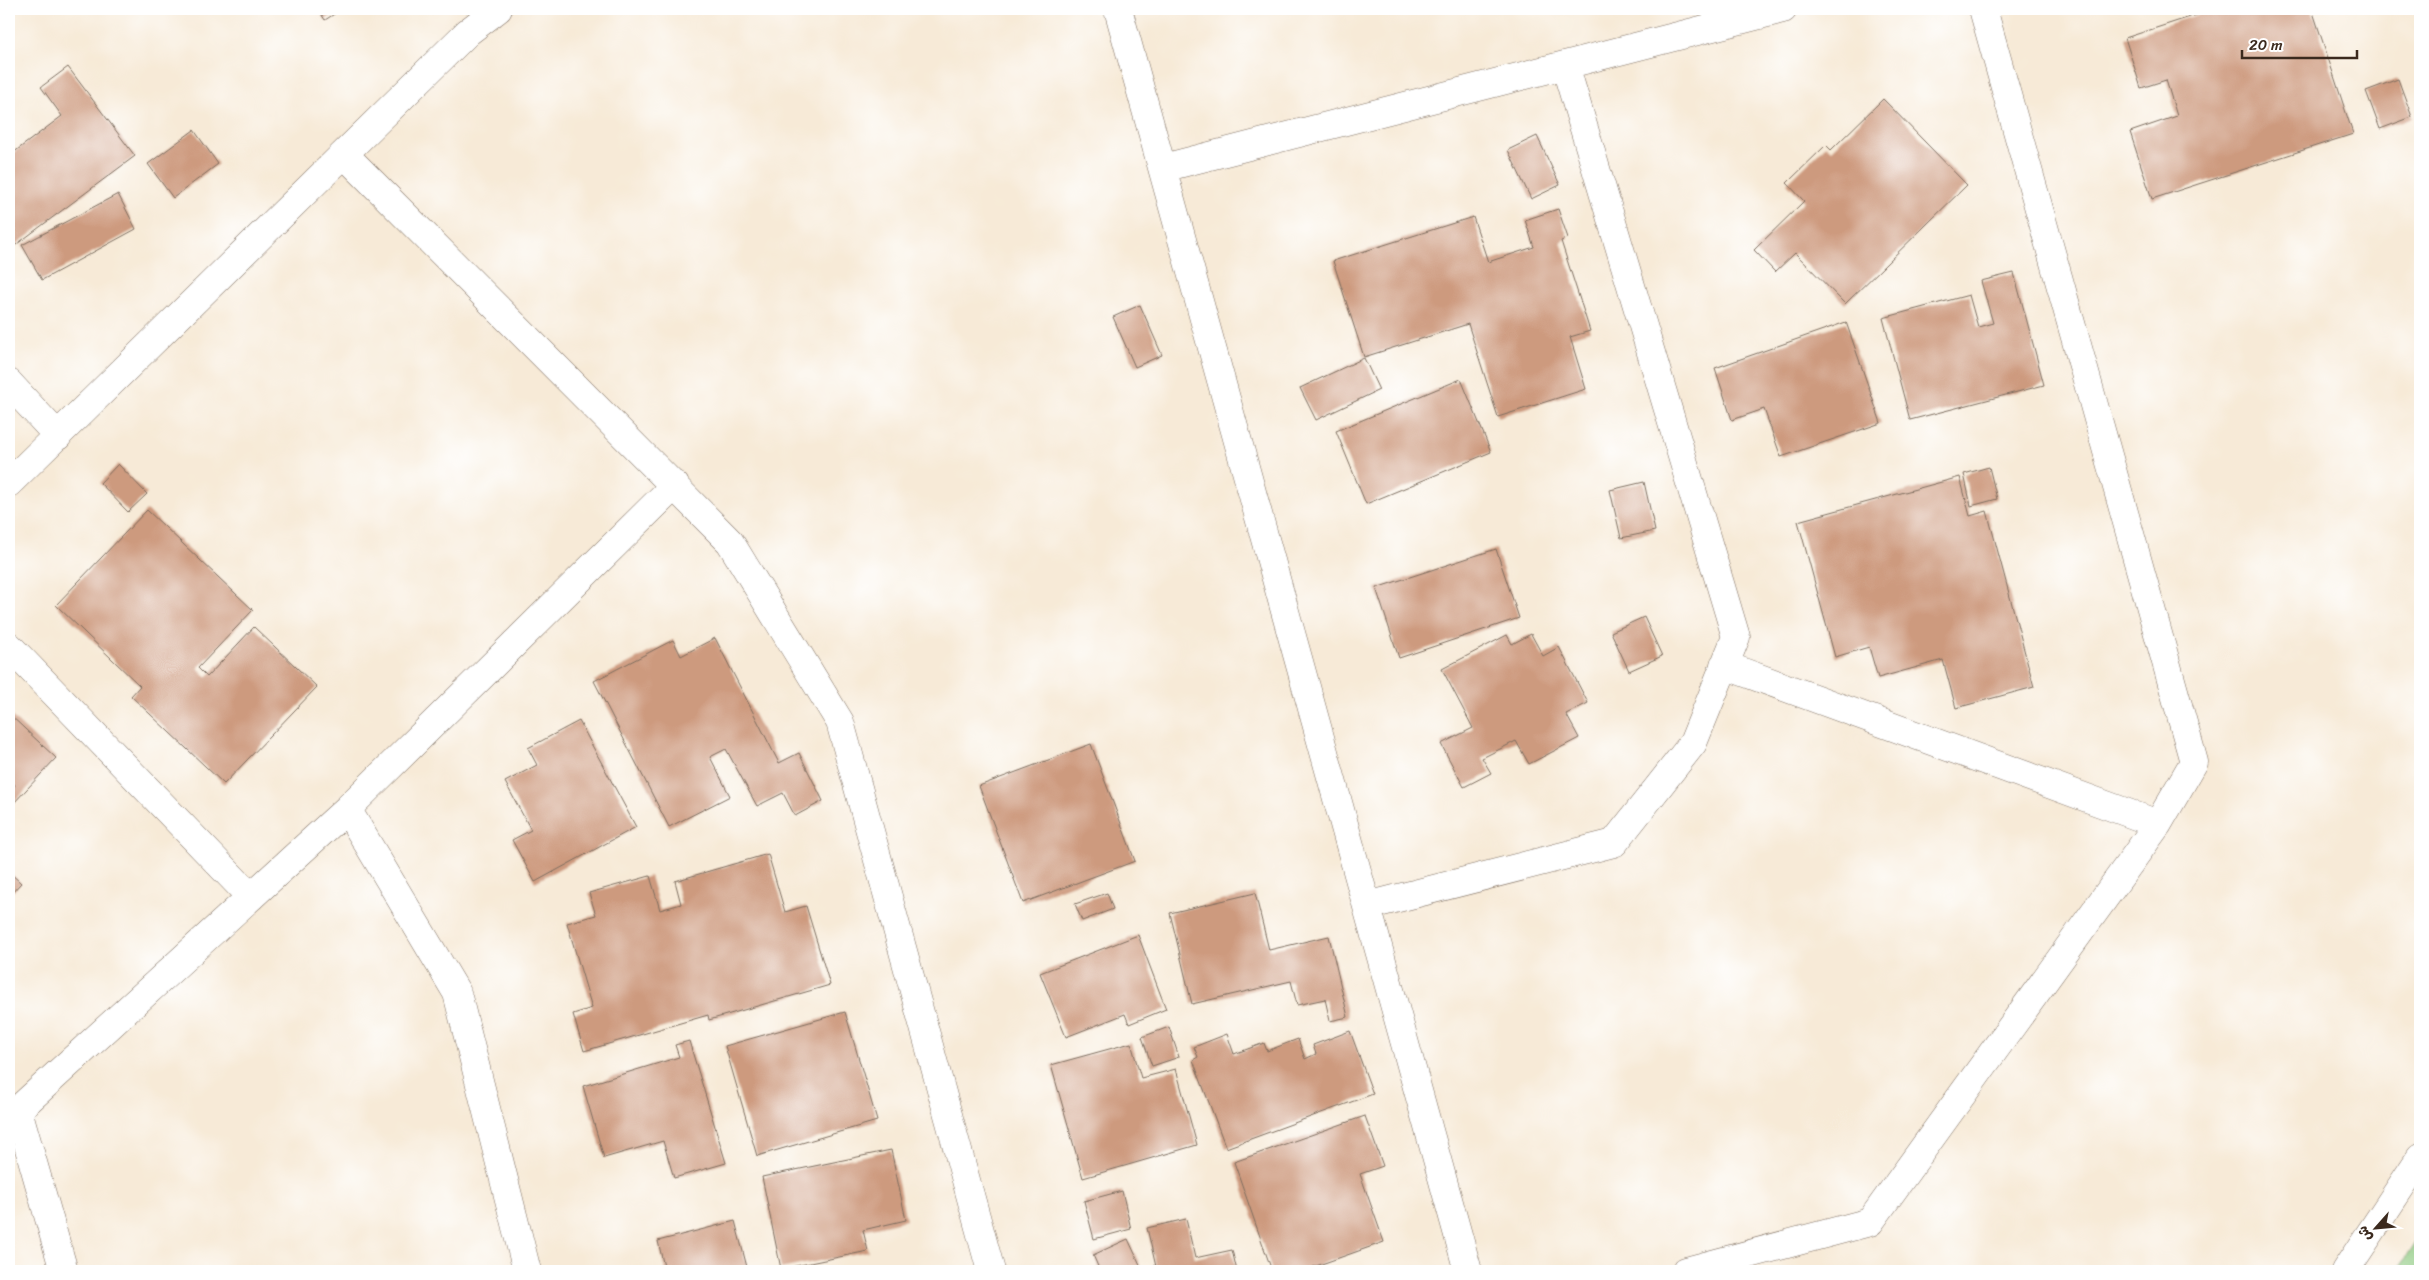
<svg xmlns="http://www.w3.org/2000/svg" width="2429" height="1280" viewBox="0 0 2429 1280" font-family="Sriracha,'Playpen Sans Arabic',sans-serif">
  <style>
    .green { fill: #8bc87d; stroke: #63794e }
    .building { fill: #cd9a7e }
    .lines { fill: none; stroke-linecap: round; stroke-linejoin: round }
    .minor-casing { stroke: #7d6d5f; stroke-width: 29 }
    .minor { stroke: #fff; stroke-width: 28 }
  </style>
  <rect width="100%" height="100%" fill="#fff"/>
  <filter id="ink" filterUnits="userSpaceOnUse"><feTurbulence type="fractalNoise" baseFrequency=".02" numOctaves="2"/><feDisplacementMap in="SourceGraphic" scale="10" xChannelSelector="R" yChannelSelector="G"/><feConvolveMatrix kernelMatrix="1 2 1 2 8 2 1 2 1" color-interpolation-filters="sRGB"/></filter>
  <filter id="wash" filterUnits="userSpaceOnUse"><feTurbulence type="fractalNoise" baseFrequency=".0096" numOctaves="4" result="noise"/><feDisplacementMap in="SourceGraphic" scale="20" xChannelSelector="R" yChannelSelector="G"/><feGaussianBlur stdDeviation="1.12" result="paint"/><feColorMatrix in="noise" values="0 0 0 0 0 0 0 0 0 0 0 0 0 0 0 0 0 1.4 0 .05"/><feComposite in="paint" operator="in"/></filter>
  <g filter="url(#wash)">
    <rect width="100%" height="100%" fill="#f7ead7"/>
    <path class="green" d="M2420 1235V1271H2397Z"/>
    <g id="blocks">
      <path class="building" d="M318 9H342L325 20Z
        M2215 9H2312L2353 134 2152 199 2130 132 2177 116 2166 80 2141 88 2125 38Z
        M68 67 135 156 9 250V156L62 116 41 87Z
        M2398 79 2412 117 2380 129 2366 91Z
        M1883 99 1967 185 1845 304 1795 253 1775 272 1754 250 1804 201 1787 183 1826 145 1831 150Z
        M194 130 218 164 173 198 148 164Z
        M1537 136 1560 185 1531 199 1508 150Z
        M118 194 136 229 42 280 22 245Z
        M1558 209 1568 238 1561 241 1590 331 1570 337 1586 389 1498 417 1468 324 1364 357 1333 261 1473 217 1488 262 1534 247 1525 220Z
        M2014 273 2044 385 1910 420 1883 318 1969 295 1978 327 1993 323 1981 281Z
        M1140 305 1162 355 1135 367 1113 317Z
        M1846 322 1881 423 1781 457 1764 409 1732 420 1715 368Z
        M1364 358 1379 390 1316 420 1300 388Z
        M1461 379 1491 452 1366 504 1336 431Z
        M118 464 147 494 128 512 100 483Z
        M1989 467 1997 499 1971 506 1964 474Z
        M1960 477 1970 516 1987 511 2034 687 1956 708 1943 660 1878 678 1869 647 1835 657 1798 521Z
        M1644 482 1655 531 1621 538 1610 490Z
        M147 510 253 610 198 668 207 677 254 627 317 687 224 784 131 696 140 686 56 605Z
        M1496 549 1519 618 1399 658 1376 588Z
        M1644 617 1662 656 1629 671 1611 632Z
        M1531 634 1543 656 1559 647 1588 703 1566 714 1579 738 1529 764 1516 741 1482 758 1491 773 1464 787 1441 744 1473 728 1442 669 1507 635 1512 644Z
        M715 638 779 763 799 753 823 801 795 816 783 793 757 806 726 749 710 757 730 796 669 827 594 681 673 640 681 656Z
        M9 714 56 758 12 805 9 802V792L15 785 9 779Z
        M579 721 636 827 535 882 512 840 531 830 505 782 537 765 528 748Z
        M1091 744 1135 861 1023 903 979 786Z
        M768 854 785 912 806 906 830 985 709 1020 708 1015 584 1051 573 1014 592 1008 567 923 596 915 589 893 650 876 660 910 681 904 675 881Z
        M9 872 21 883 9 896Z
        M1107 893 1113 909 1082 921 1075 904Z
        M1255 893 1269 950 1329 936 1348 1017 1330 1021 1325 999 1297 1005 1291 981 1192 1004 1170 913Z
        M1138 935 1166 1009 1129 1024 1125 1014 1066 1037 1040 973Z
        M845 1012 877 1121 757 1156 725 1046Z
        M1169 1027 1179 1057 1152 1066 1142 1037Z
        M1350 1031 1373 1094 1226 1148 1193 1060 1198 1057 1194 1047 1227 1034 1234 1054 1264 1043 1267 1051 1298 1039 1305 1059 1316 1054 1313 1045Z
        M689 1041 726 1163 674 1178 663 1141 604 1158 583 1086 679 1057 675 1045Z
        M1131 1043 1141 1078 1176 1069 1197 1145 1083 1178 1051 1065Z
        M1365 1116 1383 1166 1360 1174 1384 1242 1313 1267 1314 1271H1272L1234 1162Z
        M891 1150 906 1220 863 1230 868 1251 781 1269 762 1177Z
        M1122 1191 1131 1229 1094 1239 1084 1201Z
        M1186 1219 1195 1258 1232 1250 1237 1271H1157L1147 1228Z
        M735 1221 748 1271H665L658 1241Z
        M1128 1239 1143 1271H1100L1093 1255Z"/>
    </g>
  </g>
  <g filter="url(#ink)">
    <use href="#blocks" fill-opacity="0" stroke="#7d6d5f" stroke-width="1"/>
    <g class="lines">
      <g class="minor-casing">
        <path id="minor" d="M1118 9 1468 1271
          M344 154 730 542 840 722 991 1271
          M1163 168 1783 9
          M9 383 58 436
          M9 483 468 32 498 9
          M9 646 251 897
          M1724 665 2158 824
          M347 809 457 993 527 1271
          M1367 906 1614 843 1693 743 1736 637 1565 65
          M18 1110 64 1271
          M9 1118 347 809 675 485
          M1686 1271 1870 1222 2158 824 2194 762 1983 9
          M2345 1271 2420 1158"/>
      </g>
      <use href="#minor" class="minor"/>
    </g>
  </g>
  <rect width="2429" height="1280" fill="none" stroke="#fff" stroke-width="30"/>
  <g transform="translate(2376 1228) rotate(243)" stroke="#ffffff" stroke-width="4" paint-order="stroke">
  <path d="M0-4L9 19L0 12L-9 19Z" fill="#3b2a1e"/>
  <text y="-8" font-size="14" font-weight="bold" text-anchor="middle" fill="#3b2a1e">ش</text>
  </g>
  <path d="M2242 50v8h115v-8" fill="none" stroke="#3b2a1e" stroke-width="2.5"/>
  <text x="2249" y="50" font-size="15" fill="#3b2a1e" stroke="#ffffff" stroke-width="4" paint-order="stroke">20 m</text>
</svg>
